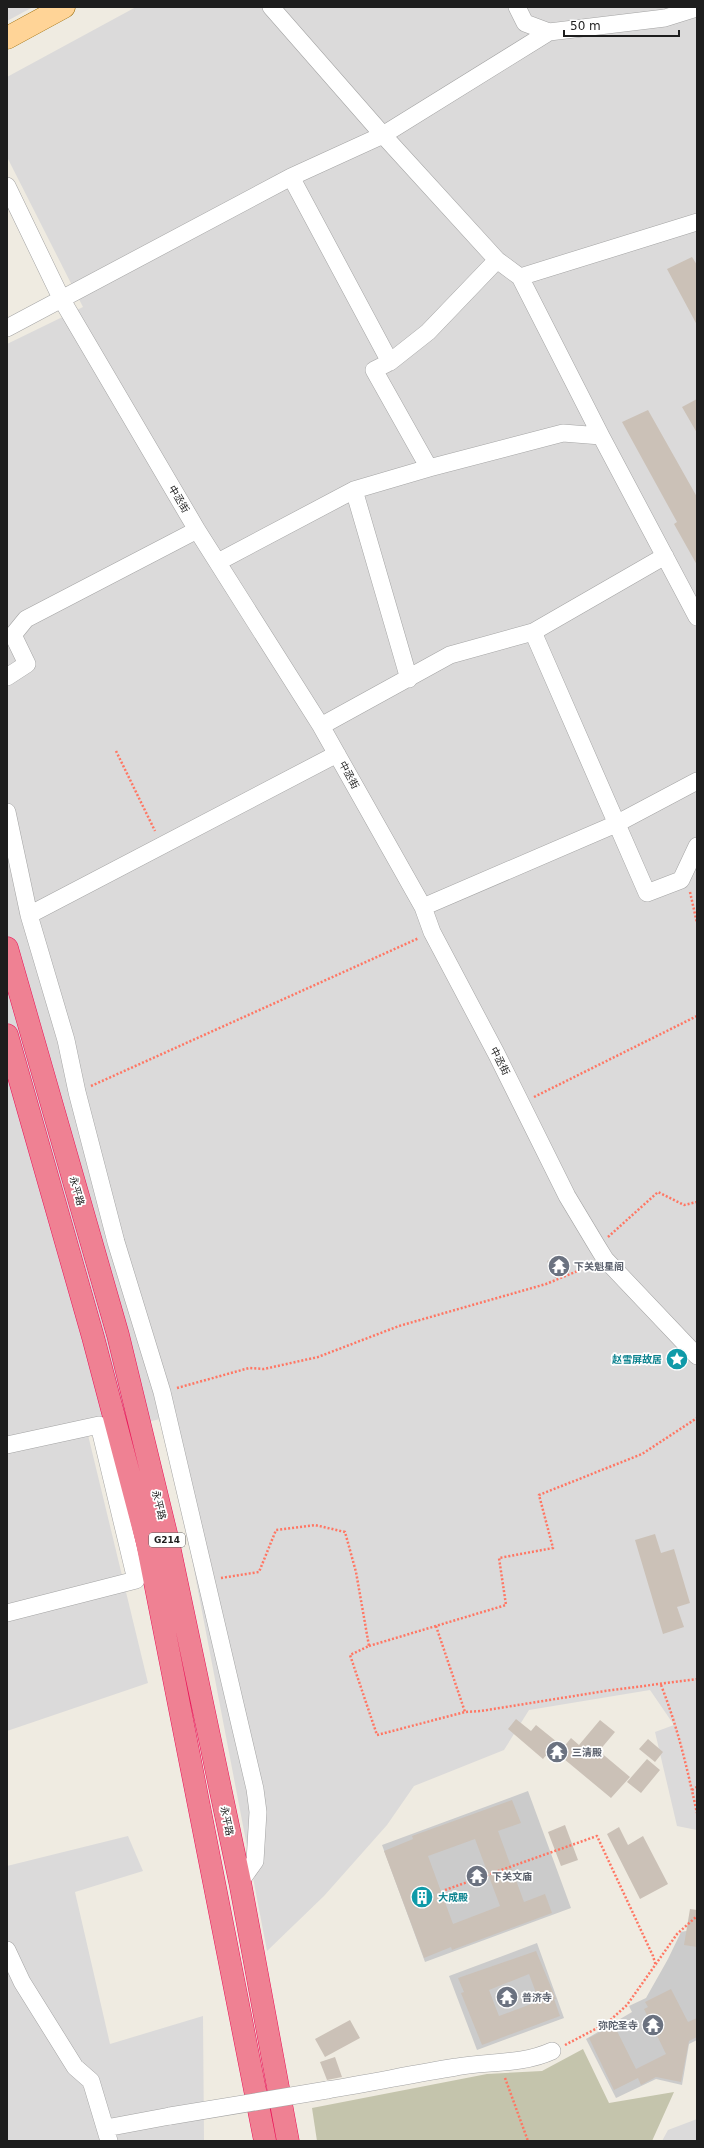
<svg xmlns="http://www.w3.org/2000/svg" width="704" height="2148" viewBox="0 0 704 2148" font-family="'DejaVu Sans','Noto Sans SC',sans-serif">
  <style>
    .residential { fill: #dbdada }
    .religious { fill: #cbcbcb }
    .construction { fill: #c4c4ac }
    .building { fill: #cbc1b7; fill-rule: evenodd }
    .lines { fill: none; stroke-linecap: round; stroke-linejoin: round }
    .minor-casing { stroke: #a4a4a4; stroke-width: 18 }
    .major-casing { stroke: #966700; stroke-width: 23 }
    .highway-casing { stroke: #e91358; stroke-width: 23 }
    .path { stroke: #ff7663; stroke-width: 2.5; stroke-dasharray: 2 2; stroke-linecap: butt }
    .minor { stroke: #fff; stroke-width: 17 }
    .major { stroke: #ffd497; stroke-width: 22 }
    .highway { stroke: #ef8193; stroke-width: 22 }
    .minor-bridge-casing { stroke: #a4a4a4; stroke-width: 18; stroke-linecap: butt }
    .minor-bridge { stroke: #fff; stroke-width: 17 }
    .labels { text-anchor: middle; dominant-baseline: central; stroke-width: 3.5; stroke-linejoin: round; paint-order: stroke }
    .shield { fill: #fff; stroke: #616161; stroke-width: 1 }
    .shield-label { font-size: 9px; font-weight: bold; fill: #1d1d1d }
    .street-label { font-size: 10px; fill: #1d1d1d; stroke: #fff }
    .worship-label { font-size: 10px; font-weight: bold; fill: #5b616d; stroke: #fff; text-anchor: start }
    .culture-label { font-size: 10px; font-weight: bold; fill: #0d838f; stroke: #fff; text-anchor: end }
  </style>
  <rect width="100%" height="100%" fill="#efebe1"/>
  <path class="residential" d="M7 7H33L7 21Z
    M136 7H697V1830L677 1826 655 1732 674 1725 650 1690 529 1710 504 1750 414 1786 387 1825 324 1896 267 1951 165 1418 88 1435 148 1683 7 1731V344L83 307 7 157V77Z
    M128 1836 143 1871 75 1892 110 2044 203 2016 204 2141H7V1866Z
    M697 2119V2141H662L668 2130Z"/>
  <path class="religious" d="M528 1791 571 1908 425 1962 382 1845Z
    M691 1930 697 1931V2040L689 2044 682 2085 656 2079 616 2098 586 2039 632 2012 629 2006 646 1998 668 1959 681 1932Z
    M537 1943 564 2018 477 2050 449 1976Z"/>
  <path class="construction" d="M583 2049 609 2103 674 2092 652 2141H317L312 2108 487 2074 542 2071Z"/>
  <path class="building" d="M692 257 697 265V325L667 269Z
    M697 399V433L682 407Z
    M648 410 697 497V565L674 524 677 522 622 422Z
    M562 1254 570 1271 555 1278 547 1261Z
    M655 1534 661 1553 674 1549 690 1603 677 1607 684 1627 663 1634 635 1540Z
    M516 1719 531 1731 536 1725 557 1742 543 1759 508 1729Z
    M600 1720 615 1732 599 1751 630 1777 611 1798 558 1754 571 1738 579 1745Z
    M648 1739 663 1752 655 1762 639 1749Z
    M647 1759 660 1770 641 1793 627 1782Z
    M512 1800 521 1823 498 1831 524 1902 545 1894 552 1913 452 1950 451 1947 424 1958 384 1851 413 1839 412 1836ZM475 1839 500 1906 453 1924 428 1856Z
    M565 1825 578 1860 561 1866 548 1832Z
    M619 1827 628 1845 643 1836 668 1884 640 1899 607 1834Z
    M690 1909 697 1910V1947L684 1945Z
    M536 1951 556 1999H554L560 2016 482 2045 461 1993 464 1992 458 1978ZM529 1974 539 2001 499 2016 489 1990Z
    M671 1989 688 2022 697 2018V2037L689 2041 681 2082 656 2077 641 2085 638 2078 614 2090 589 2038 614 2025 636 2069 666 2054 644 2009 648 2007 645 2002Z
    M350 2020 360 2038 325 2057 315 2039Z
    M335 2057 342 2077 327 2080 320 2062Z"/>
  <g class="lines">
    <g class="minor-casing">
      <path id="minor" d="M271 7 383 135 497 260 520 277 601 436 697 617
        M517 7 525 23 549 32 665 18 697 8
        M291 177 390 362 374 370 429 468
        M7 186 62 300 197 530 321 726 423 907 432 932 496 1053 567 1196 597 1246 605 1259 697 1356
        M520 277 697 222
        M7 328 291 177 383 135 549 32
        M390 362 428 332 497 260
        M354 490 409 679
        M218 562 354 490 429 468 563 433 601 436
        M533 632 647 893 681 880 697 846
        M7 677 27 664 13 635 26 619 197 530
        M321 726 450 655 533 632 665 556
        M7 812 29 915 66 1040 77 1092 116 1242 162 1392 255 1789 258 1812 255 1861 240 1882
        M423 907 616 824 697 781
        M29 915 337 754
        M7 1445 99 1425 136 1580 7 1613
        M7 1950 22 1982 75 2067 91 2081 109 2141
        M327 2090C370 2083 413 2074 456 2067 488 2061 521 2065 552 2051
        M106 2128 170 2116"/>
    </g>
    <g class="major-casing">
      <path id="major" d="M7 38 64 7"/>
    </g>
    <g class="highway-casing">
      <path id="highway" d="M7 948 118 1335 168 1541 240 1882 288 2141
        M7 1035 93 1337 147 1542 265 2141"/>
    </g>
    <path class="path" d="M116 751 155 831
      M690 892 697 923
      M91 1086 419 938
      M534 1097 697 1016
      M608 1237 658 1192 684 1205 697 1202
      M177 1388 249 1368 264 1369 318 1357 399 1326 546 1284 590 1266
      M221 1578 259 1572 276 1530 315 1525 345 1532 356 1572 369 1646 350 1655 377 1735 465 1712 481 1711 605 1691 697 1679
      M436 1626 465 1712
      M369 1646 506 1605 499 1558 553 1548 539 1495 642 1454 697 1418
      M661 1685C678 1728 687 1768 697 1813
      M692 1790 697 1787
      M445 1890 597 1836 653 1956 656 1966
      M565 2045 607 2023 627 2005 677 1934 697 1916
      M505 2078 528 2141"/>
    <use href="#minor" class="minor"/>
    <use href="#major" class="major"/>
    <use href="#highway" class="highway"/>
    <g class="minor-bridge-casing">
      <path id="minor-bridge" d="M170 2116 327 2090"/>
    </g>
    <use href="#minor-bridge" class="minor-bridge"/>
  </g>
  <defs>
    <g id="temple-disc" transform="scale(1.15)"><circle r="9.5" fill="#6b7280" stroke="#fff"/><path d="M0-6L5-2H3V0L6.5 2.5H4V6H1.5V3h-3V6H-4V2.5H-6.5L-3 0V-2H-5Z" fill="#fff"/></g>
    <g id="sight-disc" transform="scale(1.15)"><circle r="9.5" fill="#0f9aa8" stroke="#fff"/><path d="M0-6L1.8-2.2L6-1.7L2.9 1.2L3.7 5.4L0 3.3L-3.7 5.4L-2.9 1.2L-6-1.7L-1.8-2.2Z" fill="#fff"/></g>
    <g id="building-disc" transform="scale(1.15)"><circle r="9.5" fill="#0f9aa8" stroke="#fff"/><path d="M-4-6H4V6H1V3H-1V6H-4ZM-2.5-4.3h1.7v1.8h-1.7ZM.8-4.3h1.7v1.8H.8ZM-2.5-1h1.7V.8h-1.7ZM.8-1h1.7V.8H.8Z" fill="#fff"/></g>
  </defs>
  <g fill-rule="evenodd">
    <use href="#temple-disc" x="559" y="1266"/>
    <use href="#sight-disc" x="677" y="1359"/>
    <use href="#temple-disc" x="557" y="1752"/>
    <use href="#temple-disc" x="477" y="1876"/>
    <use href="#building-disc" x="422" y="1897"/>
    <use href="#temple-disc" x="507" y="1997"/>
    <use href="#temple-disc" x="653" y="2025"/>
  </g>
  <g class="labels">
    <rect class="shield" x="149" y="1533" width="36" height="14" rx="3"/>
    <g class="shield-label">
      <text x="167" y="1540">G214</text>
    </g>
    <g class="street-label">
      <text transform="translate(179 499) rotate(59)">中丞街</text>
      <text transform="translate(349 775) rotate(61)">中丞街</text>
      <text transform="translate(500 1061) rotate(63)">中丞街</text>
      <text transform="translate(77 1191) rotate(74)">永平路</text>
      <text transform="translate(159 1505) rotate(76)">永平路</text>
      <text transform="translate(227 1821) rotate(78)">永平路</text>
    </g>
    <g class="worship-label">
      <text x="574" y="1266">下关魁星阁</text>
      <text x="572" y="1752">三清殿</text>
      <text x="492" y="1876">下关文庙</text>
      <text x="522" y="1997">普济寺</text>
      <text x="638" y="2025" text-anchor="end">弥陀圣寺</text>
    </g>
    <g class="culture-label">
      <text x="662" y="1359">赵雪屏故居</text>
      <text x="438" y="1897" text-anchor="start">大成殿</text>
    </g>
  </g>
  <rect width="704" height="2148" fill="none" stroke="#1d1d1d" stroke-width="16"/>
  <path d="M564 30v6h115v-6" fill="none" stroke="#1d1d1d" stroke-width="2"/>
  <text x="570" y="30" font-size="12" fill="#1d1d1d" stroke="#ffffff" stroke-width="3" paint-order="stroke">50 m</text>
</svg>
